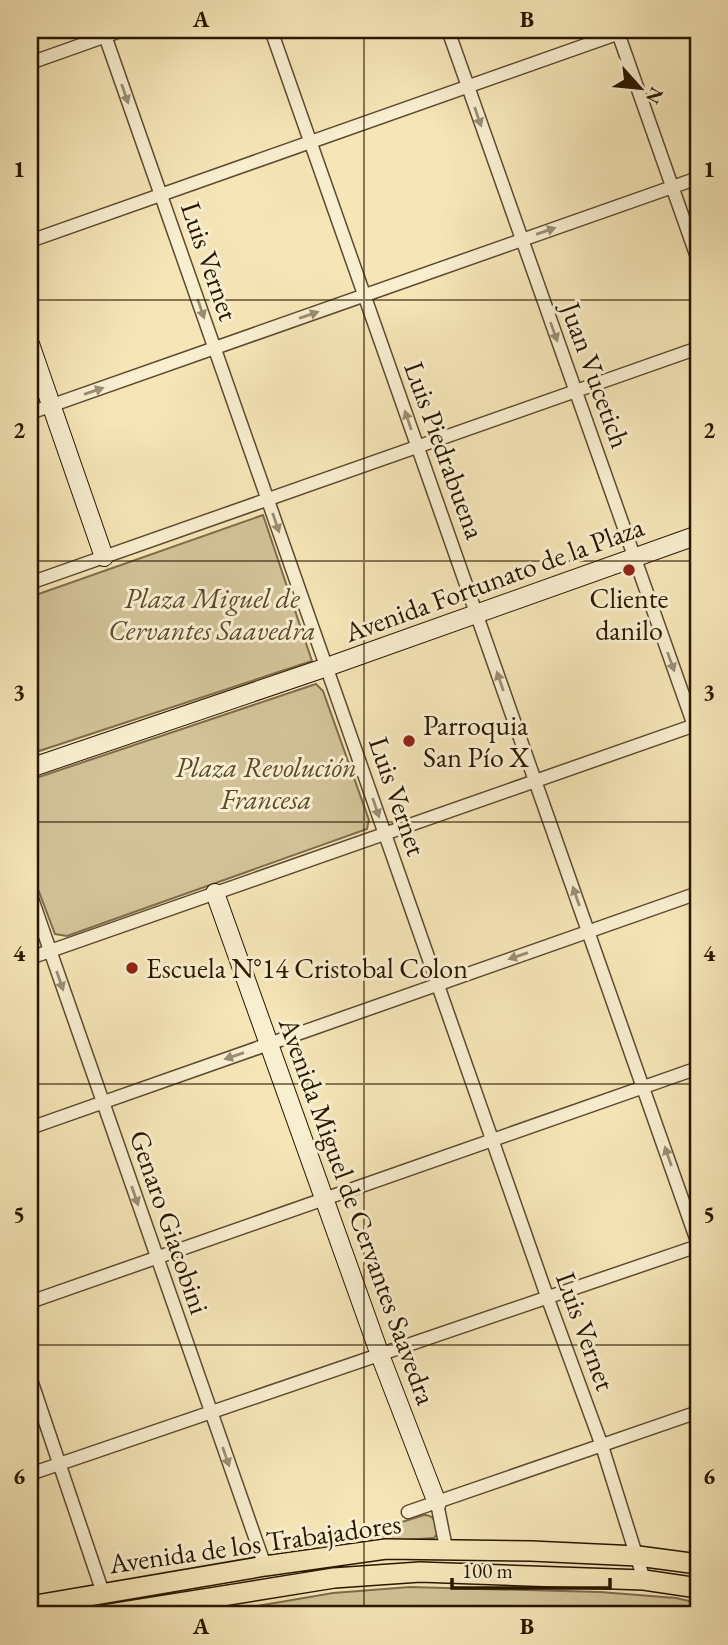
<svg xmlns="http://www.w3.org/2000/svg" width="728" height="1645" viewBox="0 0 728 1645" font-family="'EB Garamond',serif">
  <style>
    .green { fill: #d2c298; stroke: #7e6c4c; stroke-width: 2 }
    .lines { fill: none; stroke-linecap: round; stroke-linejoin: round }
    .street-casing { stroke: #5c4a2e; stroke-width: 15 }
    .secondary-casing { stroke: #291700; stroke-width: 20 }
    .primary-casing { stroke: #291700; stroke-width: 22 }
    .street { stroke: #f8eed0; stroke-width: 12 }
    .secondary { stroke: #f8eed0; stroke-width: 18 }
    .primary { stroke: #f5e5b7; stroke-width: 19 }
    .oneway { fill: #9b8d72 }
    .grid { fill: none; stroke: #291700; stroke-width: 2; stroke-opacity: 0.55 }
    .poi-dot { fill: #8f2418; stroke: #f8eed0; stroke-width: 2.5 }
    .labels { text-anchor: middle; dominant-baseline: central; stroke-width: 6; stroke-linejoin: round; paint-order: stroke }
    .street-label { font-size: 28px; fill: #291700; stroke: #f8eed0 }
    .park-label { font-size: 28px; font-style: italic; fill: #5c4a2e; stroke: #f8eed0 }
    .poi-label { font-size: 28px; fill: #291700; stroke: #f8eed0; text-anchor: start }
    .neatline { fill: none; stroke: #291700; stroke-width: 2.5 }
    .grid-label { font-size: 23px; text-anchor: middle; font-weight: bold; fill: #291700 }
  </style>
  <rect width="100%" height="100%" fill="#f5e5b7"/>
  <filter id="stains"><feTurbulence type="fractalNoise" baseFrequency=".00286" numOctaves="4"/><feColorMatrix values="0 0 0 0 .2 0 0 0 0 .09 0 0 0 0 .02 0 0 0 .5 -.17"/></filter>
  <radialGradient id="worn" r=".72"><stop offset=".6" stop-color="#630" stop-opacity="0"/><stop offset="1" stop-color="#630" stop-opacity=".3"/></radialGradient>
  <path class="green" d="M263 515 312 661 30 754V597Z
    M316 684 323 691 369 820 367 829 67 936 55 934 30 868V780Z
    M424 1515C436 1515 436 1524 437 1534L434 1538 363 1543V1539L388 1535 386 1527Z
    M410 1587 600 1592 676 1598 698 1603V1615H204L333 1593Z"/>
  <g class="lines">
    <g class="street-casing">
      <path id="street" d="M103 30 548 1299 602 1446 644 1580
        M271 30 698 1244
        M448 30 698 737
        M617 30 698 260
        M30 63 123 30
        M30 241 628 30
        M30 413 698 178
        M30 583 698 348
        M30 893 265 1566
        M30 958 698 724
        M30 1128 698 893
        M30 1302 698 1068
        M30 1377 103 1593
        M30 1474 698 1246
        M437 1503 446 1548
        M408 1512 698 1412"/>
    </g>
    <g class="secondary-casing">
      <path id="secondary" d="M30 344 104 557
        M30 768 327 667 698 535
        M215 893 380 1355 437 1503"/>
    </g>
    <g class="primary-casing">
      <path id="primary" d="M30 1606 265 1566 386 1549 531 1551 638 1556 698 1564
        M104 1615 334 1578 420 1572 644 1580 698 1588"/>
    </g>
    <use href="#street" class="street"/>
    <use href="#secondary" class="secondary"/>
    <use href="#primary" class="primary"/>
  </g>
  <defs><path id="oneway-solid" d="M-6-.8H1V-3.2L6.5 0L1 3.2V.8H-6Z" transform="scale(1.75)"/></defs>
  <g class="oneway">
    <use href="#oneway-solid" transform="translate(125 94) rotate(71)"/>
    <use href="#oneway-solid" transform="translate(478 117) rotate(71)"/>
    <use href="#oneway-solid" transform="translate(546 231) rotate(-19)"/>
    <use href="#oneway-solid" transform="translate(201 309) rotate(71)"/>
    <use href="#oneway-solid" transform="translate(309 315) rotate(-19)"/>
    <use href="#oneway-solid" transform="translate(554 332) rotate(70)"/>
    <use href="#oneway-solid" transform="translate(94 391) rotate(-19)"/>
    <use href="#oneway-solid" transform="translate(408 420) rotate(-109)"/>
    <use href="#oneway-solid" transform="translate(276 523) rotate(71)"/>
    <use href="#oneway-solid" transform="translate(671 662) rotate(70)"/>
    <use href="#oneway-solid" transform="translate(500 681) rotate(-109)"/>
    <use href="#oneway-solid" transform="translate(376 808) rotate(71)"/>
    <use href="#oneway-solid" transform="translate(576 896) rotate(-109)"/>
    <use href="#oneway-solid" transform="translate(518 956) rotate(161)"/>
    <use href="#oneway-solid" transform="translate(60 981) rotate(71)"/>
    <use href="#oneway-solid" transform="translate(234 1056) rotate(161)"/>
    <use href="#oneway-solid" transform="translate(668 1156) rotate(-109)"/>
    <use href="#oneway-solid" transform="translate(135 1196) rotate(71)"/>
    <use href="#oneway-solid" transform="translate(226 1457) rotate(71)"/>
  </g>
  <path class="grid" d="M364 30V1615M30 300H698M30 561H698M30 822H698M30 1084H698M30 1345H698"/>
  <g class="poi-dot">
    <circle cx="629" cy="570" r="7"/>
    <circle cx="409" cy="741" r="7"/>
    <circle cx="132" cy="968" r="7"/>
  </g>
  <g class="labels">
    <g class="street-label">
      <text transform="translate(210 261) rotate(71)">Luis Vernet</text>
      <text transform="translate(596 375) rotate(70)">Juan Vucetich</text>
      <text transform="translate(445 450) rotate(70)">Luis Piedrabuena</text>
      <text transform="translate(494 579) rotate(-20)">Avenida Fortunato de la Plaza</text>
      <text transform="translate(398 796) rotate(71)">Luis Vernet</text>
      <text transform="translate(358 1211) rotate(70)">Avenida Miguel de Cervantes Saavedra</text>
      <text transform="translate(170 1222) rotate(71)">Genaro Giacobini</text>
      <text transform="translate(586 1331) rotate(70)">Luis Vernet</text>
      <text transform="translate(255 1543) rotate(-8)">Avenida de los Trabajadores</text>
    </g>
    <g class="park-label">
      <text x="212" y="598">Plaza Miguel de<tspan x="212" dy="32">Cervantes Saavedra</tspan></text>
      <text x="266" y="767">Plaza Revolución<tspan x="266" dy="32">Francesa</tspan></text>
    </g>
    <g class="poi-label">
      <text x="629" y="598" text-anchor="middle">Cliente<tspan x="629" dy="32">danilo</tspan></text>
      <text x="423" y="725">Parroquia<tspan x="423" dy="32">San Pío X</tspan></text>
      <text x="146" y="968">Escuela N°14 Cristobal Colon</text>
    </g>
  </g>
  <rect width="728" height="1645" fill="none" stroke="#f5e5b7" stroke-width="77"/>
  <g transform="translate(640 88) rotate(117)" stroke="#f8eed0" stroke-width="5" paint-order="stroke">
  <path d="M0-5L12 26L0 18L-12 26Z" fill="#291700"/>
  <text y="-10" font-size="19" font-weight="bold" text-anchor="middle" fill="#291700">N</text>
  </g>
  <path d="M452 1578v10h158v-10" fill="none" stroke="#291700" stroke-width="3.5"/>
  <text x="462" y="1578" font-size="21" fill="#291700" stroke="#f8eed0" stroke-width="5" paint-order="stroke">100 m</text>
  <rect x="38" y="38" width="652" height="1568" class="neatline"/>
  <g class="grid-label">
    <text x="201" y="27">A</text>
    <text x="527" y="27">B</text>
    <text x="19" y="177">1</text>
    <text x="709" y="177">1</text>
    <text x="19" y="438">2</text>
    <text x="709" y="438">2</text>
    <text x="19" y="700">3</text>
    <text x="709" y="700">3</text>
    <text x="19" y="961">4</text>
    <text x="709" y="961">4</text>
    <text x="19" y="1222">5</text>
    <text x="709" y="1222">5</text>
    <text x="19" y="1484">6</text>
    <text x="709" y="1484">6</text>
    <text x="201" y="1634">A</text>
    <text x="527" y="1634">B</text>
  </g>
  <rect width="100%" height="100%" filter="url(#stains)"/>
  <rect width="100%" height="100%" fill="url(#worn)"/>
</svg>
